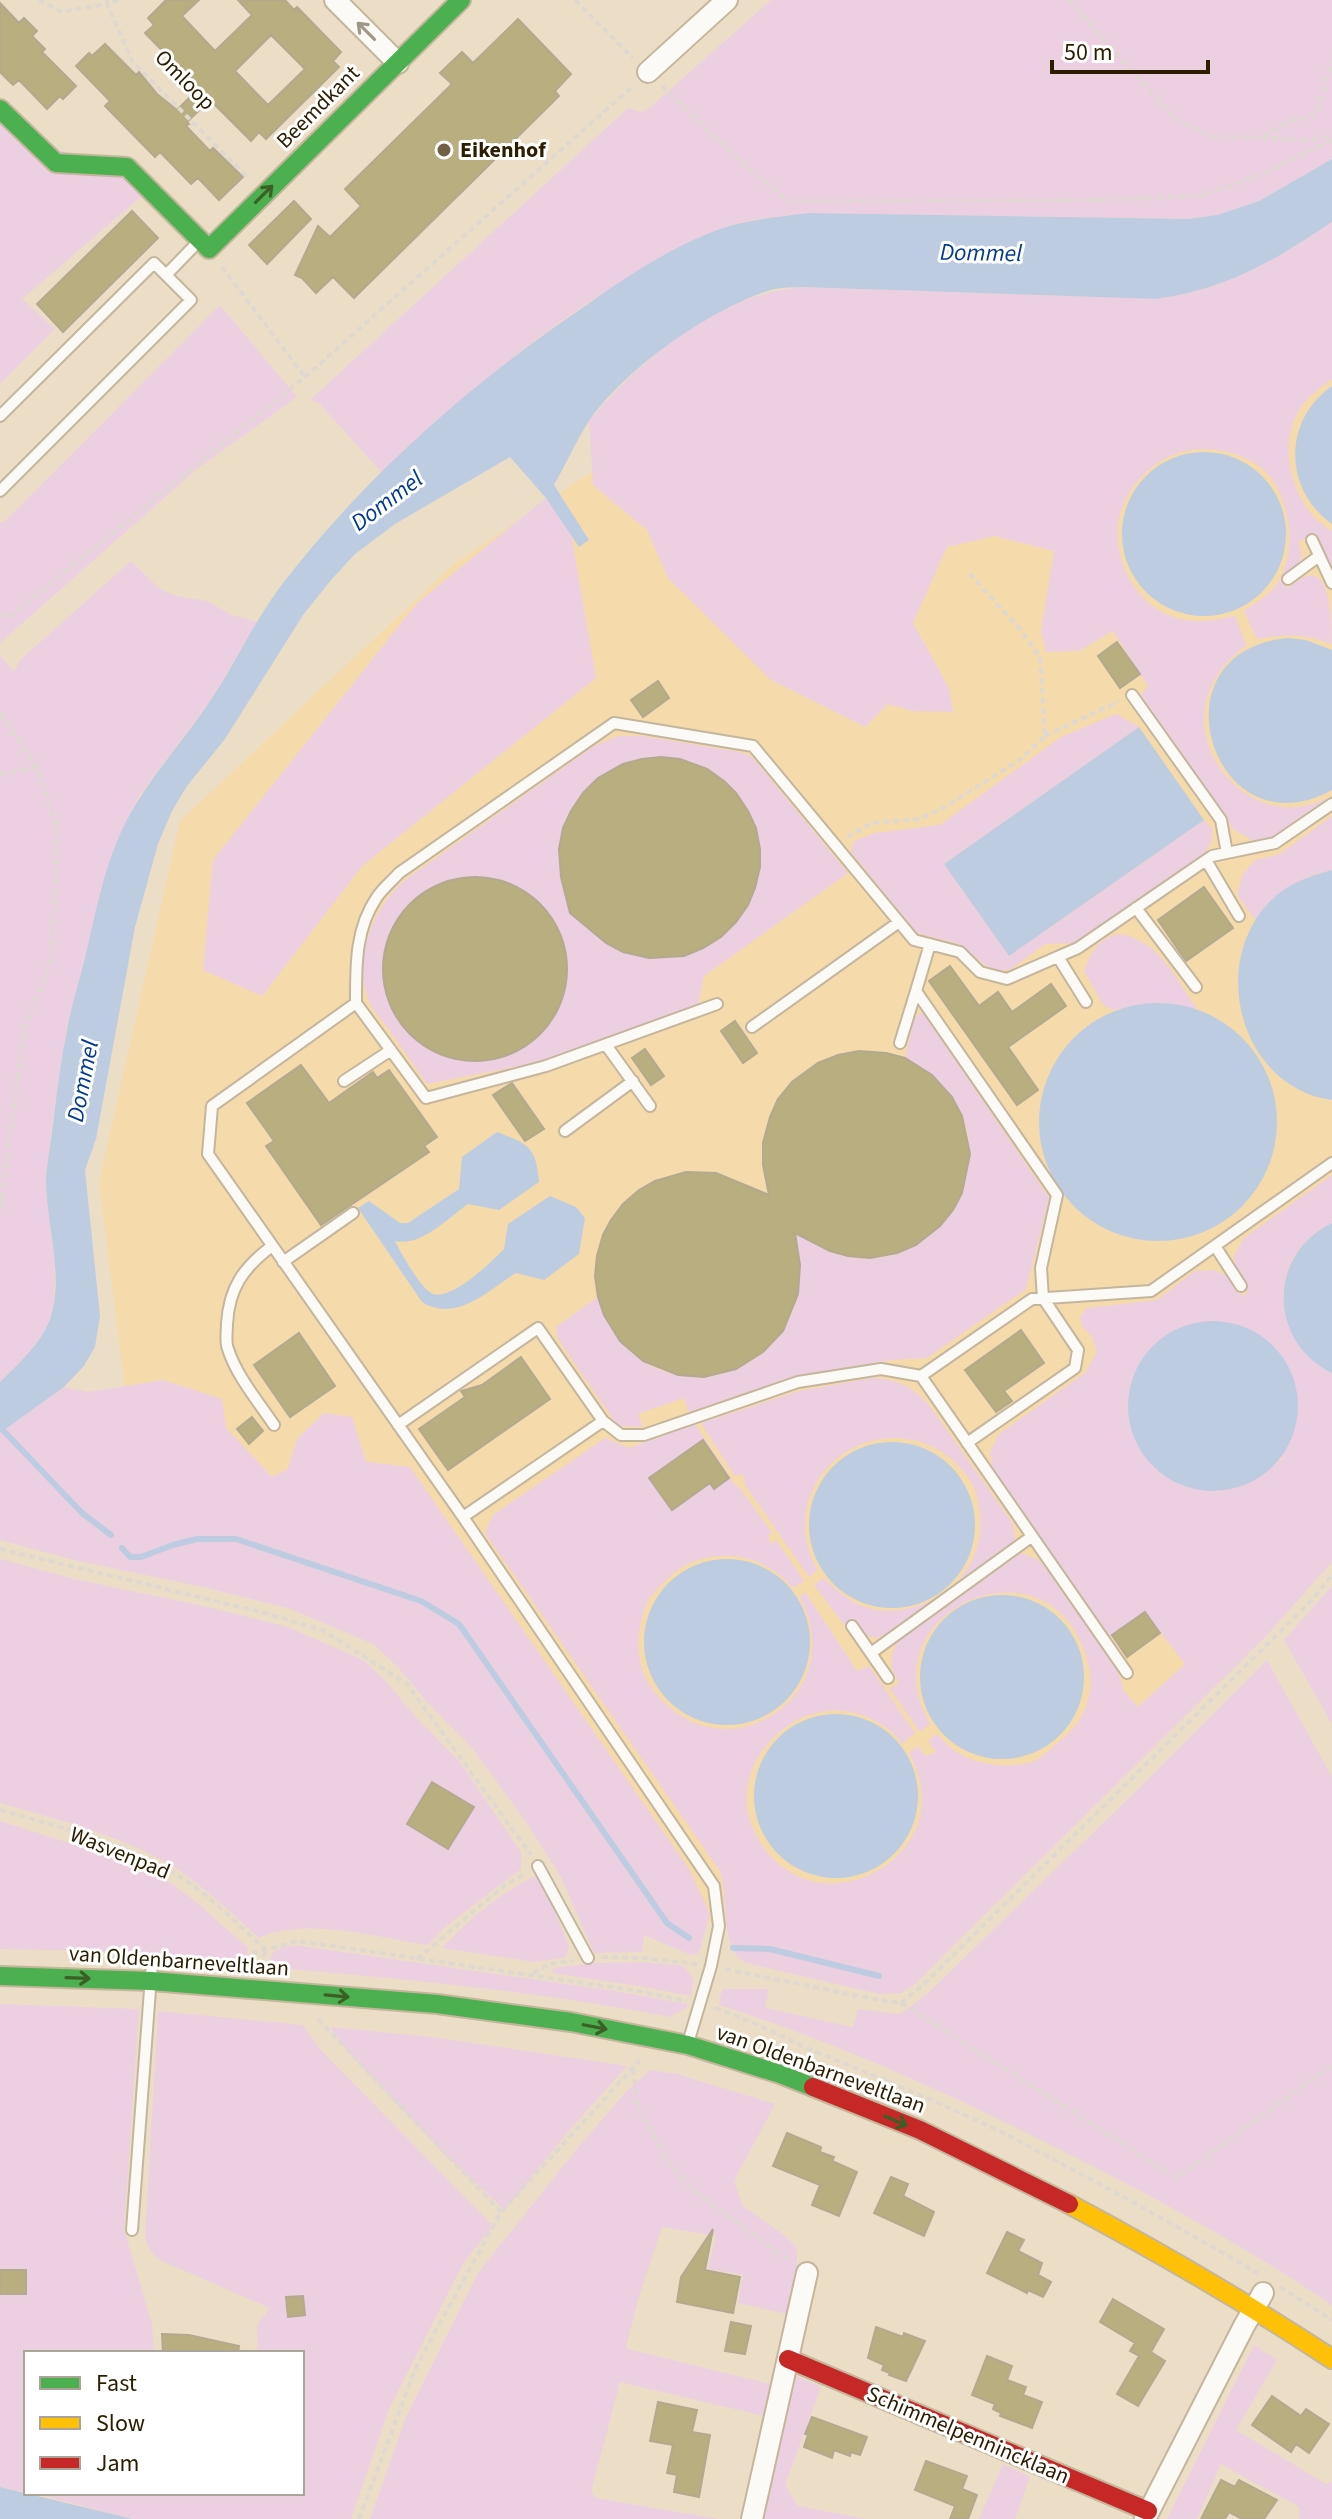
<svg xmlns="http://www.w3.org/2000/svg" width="1332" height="2519" viewBox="0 0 1332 2519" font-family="'Source Sans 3',sans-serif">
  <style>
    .built { fill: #f5daac }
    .green { fill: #edcfe2; fill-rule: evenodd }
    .water { fill: #becce2 }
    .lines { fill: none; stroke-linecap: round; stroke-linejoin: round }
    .stream { stroke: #becce2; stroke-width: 6 }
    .building { fill: #b9ae80; stroke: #b2a98e; stroke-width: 2; fill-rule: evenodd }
    .lane-casing { stroke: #c4b69d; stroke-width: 14 }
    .street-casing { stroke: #c4b69d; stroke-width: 24 }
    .fast-casing { stroke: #c4b69d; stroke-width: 22 }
    .slow-casing { stroke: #c4b69d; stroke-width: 22 }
    .jam-casing { stroke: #c4b69d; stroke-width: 22 }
    .path { stroke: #ded8d0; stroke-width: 4; stroke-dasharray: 6 4; stroke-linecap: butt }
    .lane { stroke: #fcfaf6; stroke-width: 10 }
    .street { stroke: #fcfaf6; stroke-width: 20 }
    .fast { stroke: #4caf50; stroke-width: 18 }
    .slow { stroke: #ffc107; stroke-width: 18 }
    .jam { stroke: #c62828; stroke-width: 18 }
    .oneway { stroke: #9f9787 }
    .oneway2 { stroke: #3b5f24 }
    .poi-dot { fill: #706145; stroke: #fff; stroke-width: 3 }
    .labels { text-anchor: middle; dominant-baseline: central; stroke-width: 6; stroke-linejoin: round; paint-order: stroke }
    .street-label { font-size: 22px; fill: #2d1d00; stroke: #fff }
    .poi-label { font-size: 22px; font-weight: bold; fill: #2d1d00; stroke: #fff; text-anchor: start }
    .water-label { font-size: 24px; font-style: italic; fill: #003a91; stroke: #fff }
  </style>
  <rect width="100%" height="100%" fill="#ecdec6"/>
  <path class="built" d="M1332 283V1510L1249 1610 877 1965 685 1917 456 1601 137 1484 99 1182 180 821 455 563 760 359Z"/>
  <path class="green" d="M771 0H1332V159L1259 201 1217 215 1188 219 810 213C782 216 753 218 726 227 709 233 693 244 677 252 566 306 471 388 382 473L319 403 310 400 628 108 641 112 647 110Z
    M0 125 122 176 142 196 22 299 55 329 0 384Z
    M1332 222V379C1320 388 1307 397 1300 409 1279 442 1289 487 1312 515 1317 522 1325 526 1332 531V569L1315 534 1298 542C1308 562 1295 569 1280 580L1288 588C1293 585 1299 579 1304 577 1332 565 1332 627 1332 644 1303 633 1287 634 1257 639L1244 611C1257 602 1273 593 1280 579 1298 546 1290 489 1259 466 1227 444 1181 442 1151 468 1134 482 1121 501 1118 524 1113 564 1140 610 1180 619 1199 623 1217 620 1235 616L1246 645C1235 655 1223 664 1216 677 1172 750 1259 841 1332 795L1270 839 1254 841 1234 830 1141 695 1148 686 1113 631 1079 651 1046 652 1041 631 1054 551 994 536 947 547 913 623 949 688 953 712 913 711 888 704 865 727 771 680 668 578 647 530 593 485 589 421C642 358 717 295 801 287L1156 299C1229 289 1272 262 1332 222Z
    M220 305 297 397 197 469 0 643V521L3 523Z
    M546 498 571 534 596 678 362 866 262 996 203 970 213 860 417 603Z
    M131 561 160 589 176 596 207 601 232 615 257 622 212 698 139 796 81 975 68 1023 59 1075 46 1171V1195L55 1263 54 1306 46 1329 28 1354 0 1382V655L14 672 20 660Z
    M1116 714 1139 727 944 864 1009 956 1204 820 1212 829 1211 842 1205 854 1074 943 1045 944 1011 969 994 972 959 944 917 933 851 852 854 841 875 833 940 825 1061 737Z
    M618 736H642L740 752 752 757 848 873 704 976 698 1004 544 1061 427 1084C414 1065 401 1047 388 1028 382 1020 374 1012 370 1003 351 961 373 908 405 880L594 746Z
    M1332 816V870C1294 879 1280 891 1255 920L1237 894 1243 874 1255 860 1280 854Z
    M1118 934C1158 938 1178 981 1198 1011L1155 1003 1113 1010 1103 1005 1084 971C1093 951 1096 940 1118 934Z
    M922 1012 1049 1198 1026 1289 927 1358 891 1360 795 1376 689 1412 684 1398 638 1414 643 1427 618 1426 558 1339 556 1327 598 1297C606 1323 620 1346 643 1361 691 1393 761 1374 787 1323 795 1308 800 1293 800 1276 801 1261 796 1248 793 1234L795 1230C918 1333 1052 1132 905 1058L914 1019Z
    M1332 1175V1223C1266 1254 1269 1341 1332 1373V1562L1269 1633 915 1984 902 1993 879 1994 747 1963C718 1950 730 1899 720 1871L485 1533 493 1515 605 1438 629 1448 695 1424 735 1485 740 1488 772 1533 768 1536 770 1543 777 1541 804 1581 793 1588C762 1549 700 1544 665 1581 658 1588 650 1596 646 1605 636 1630 634 1663 651 1687 718 1782 854 1700 800 1597L805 1592 857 1671 869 1666 915 1733 902 1744C896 1733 886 1727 875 1721 806 1681 719 1762 755 1833 810 1941 968 1857 909 1753L918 1746 925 1756 936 1752 928 1741 937 1734C943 1740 948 1746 955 1751 975 1765 1008 1769 1032 1762 1041 1759 1049 1750 1056 1744 1071 1733 1083 1719 1088 1700 1093 1682 1090 1664 1083 1647 1038 1534 866 1615 930 1724L920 1732 890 1689 899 1683C890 1668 889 1659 897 1642L1021 1553 1037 1559 1045 1567 1117 1670 1124 1691 1138 1707 1185 1664 1145 1612 1110 1637 994 1473 990 1452 999 1434 1085 1373 1097 1352 1092 1337 1082 1326 1080 1317 1087 1308 1157 1300 1195 1271 1214 1270 1227 1276 1236 1291 1243 1296 1247 1294 1246 1285 1236 1271 1234 1256 1244 1238ZM1238 1325 1258 1334 1278 1352 1282 1458C1257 1480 1245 1490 1210 1491L1131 1427 1128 1405 1131 1382Z
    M873 1378C900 1380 911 1386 929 1405L1013 1524 1015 1541 889 1633 876 1638 866 1635 853 1621 845 1626 814 1585 823 1578C833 1587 844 1597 857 1604 896 1622 947 1603 969 1566 982 1543 983 1522 977 1496 972 1479 962 1468 949 1457 892 1413 808 1450 805 1523 804 1540 810 1555 817 1570L809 1577 745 1485 743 1474 735 1476 701 1423 799 1391Z
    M163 1380 222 1399 226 1428 272 1477 288 1469 297 1439 324 1413 352 1417 366 1462 410 1467 689 1869 710 1914 699 1953 691 1955 644 1935 642 1952 594 1953 561 1877 528 1825 473 1749 426 1701 398 1667 373 1644 291 1609 208 1588 78 1561 0 1540V1433L64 1387 88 1392Z
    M0 1559 74 1579 203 1606 285 1626 363 1660 385 1680 412 1713 459 1761 521 1852V1869L445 1927 428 1945C380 1938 303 1916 259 1938 232 1914 205 1887 174 1867 121 1835 59 1820 0 1803Z
    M1332 1586V1724L1284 1640Z
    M1267 1660 1332 1777V2305C1250 2249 1163 2202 1075 2157 959 2098 843 2044 719 2005L722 1989H769L765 2008 853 2027 858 2009 900 2014 927 1994 1132 1795Z
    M0 1821 132 1863 163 1878 194 1900 248 1948 246 1965 96 1951 0 1949Z
    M537 1875 544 1886 569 1946 565 1958 535 1962 442 1948C470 1918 500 1893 537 1875Z
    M295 1945 615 1991 688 2004 687 2007 670 2017C537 1991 404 1979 268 1967 272 1948 277 1949 295 1945Z
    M645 1962 684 1966 694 1979 690 1996 644 1987 552 1973 553 1968 595 1963Z
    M0 2004 139 2009 124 2229 152 2324 154 2353H26V2492L0 2487Z
    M158 2011 303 2025 319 2048 493 2226 463 2264 389 2409 351 2519H133L33 2493H302V2353H258L257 2325 270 2308 162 2261C151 2255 148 2248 145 2236Z
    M330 2027 432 2037 627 2066 566 2134 505 2210 445 2155 348 2052Z
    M650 2070 677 2074 775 2104 734 2181 743 2206 784 2235 797 2248V2264L787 2314 738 2303 743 2275 708 2269 716 2236 662 2227 638 2300 626 2347 628 2349 774 2385 768 2417 620 2382 591 2492 596 2498 719 2519H370L406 2417 478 2273 580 2145 625 2093Z
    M1254 2345 1277 2360 1236 2430 1326 2484 1332 2482V2519H1299V2507L1221 2464 1197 2519H1167Z
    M794 2375 821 2387 785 2485 798 2506 867 2519H762Z
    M1003 2464 1030 2477 1015 2519H979Z"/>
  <path class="water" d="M1332 159V222C1272 262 1228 289 1156 299L801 287C791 288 780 287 771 290 710 309 626 368 589 421 576 441 566 464 554 485L589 540 579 547 546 498 510 457 395 524 355 554 332 579 303 615 225 739 187 786 172 811 158 844 135 927 96 1139 85 1170 100 1316 95 1347 84 1366 64 1387 0 1433V1382C16 1366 34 1350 45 1330 69 1287 45 1225 46 1178 47 1160 51 1142 53 1124 57 1091 61 1058 68 1025 72 1002 80 980 85 958 95 915 103 872 121 832 144 782 182 744 212 698 236 662 254 622 280 587 364 477 471 383 585 306 629 275 675 244 726 227 753 219 782 216 810 213L1188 219 1217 215 1259 201Z
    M1332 386V524C1283 489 1283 420 1332 386Z
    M1122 534a82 82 0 1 1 164 0a82 82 0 1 1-164 0Z
    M1288 638 1306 640 1332 650V790C1213 856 1148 650 1288 638Z
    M1139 727 1204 820 1009 956 944 864Z
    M1332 870V1100C1237 1087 1206 955 1277 895 1292 882 1313 875 1332 870Z
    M1039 1122a119 119 0 1 1 238 0a119 119 0 1 1-238 0Z
    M497 1132C528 1144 536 1146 539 1182L499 1210 468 1204C448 1218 421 1247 395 1241 401 1253 420 1287 431 1293 450 1303 491 1262 504 1249L508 1224 550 1196 576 1207 585 1218 579 1254 544 1280 516 1273C487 1291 456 1323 422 1302L358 1208 369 1201 400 1223H408L459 1189 462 1157Z
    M1332 1223V1373C1268 1342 1267 1254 1332 1223Z
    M1128 1406a85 85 0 1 1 170 0a85 85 0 1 1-170 0Z
    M809 1525a83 83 0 1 1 166 0a83 83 0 1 1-166 0Z
    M644 1642a83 83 0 1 1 166 0a83 83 0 1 1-166 0Z
    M920 1677a82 82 0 1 1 164 0a82 82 0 1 1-164 0Z
    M754 1796a82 82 0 1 1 164 0a82 82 0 1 1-164 0Z
    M0 2487 133 2519H0Z"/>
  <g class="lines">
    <path class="stream" d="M0 1427 82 1513 111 1535
      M122 1548 130 1557H141L173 1545 197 1539H236L421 1601 459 1624 667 1923 689 1938
      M733 1948 770 1949 879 1976"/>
  </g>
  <path class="building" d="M166 0H199L182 16 215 51 252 15 238 0H285L294 10 297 7 341 52 333 61 339 67 266 139 259 132 251 141 210 100 187 122 189 124 186 126 210 151 213 148 243 177 219 200 198 178 191 184 160 152 155 157 105 106 110 101 76 66 89 53 92 56 105 44 136 75 139 72 157 94 177 110 199 88 145 33 154 25 148 18ZM271 35 305 69 268 105 235 71Z
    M0 3 19 23 24 18 37 31 32 36 45 49 42 52 76 86 63 99 60 96 47 109 19 80 13 85 0 72Z
    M518 19 571 74 555 91 559 96 354 298 333 277 316 293 302 278 295 275 318 226 330 237 361 206 345 189 452 84 440 73 462 52 473 63Z
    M294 201 311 219 267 264 249 245Z
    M132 211 158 238 63 332 37 304Z
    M1117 642 1140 674 1120 688 1098 656Z
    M658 681 669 698 643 717 631 700Z
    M661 757 680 759 707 769 724 781 736 793 748 811 756 828 760 849V867L755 888 748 905 736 922 721 937 703 948 684 956 649 958 623 952 606 943 570 913 561 877 559 849 563 828 571 811 583 793 598 778 623 764 642 759Z
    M383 969a92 92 0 1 1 184 0a92 92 0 1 1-184 0Z
    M1204 887 1233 928 1186 961 1158 920Z
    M950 966 979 1006 998 992 1012 1012 1051 984 1066 1006 1008 1047 1038 1090 1017 1105 929 981Z
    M735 1021 757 1053 743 1063 721 1031Z
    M645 1049 664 1076 651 1085 632 1058Z
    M859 1051 886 1053 905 1058 932 1075 952 1097 962 1116 970 1154 962 1193 953 1210 940 1226 916 1245 897 1253 870 1258 848 1256 830 1251 795 1233 800 1265 798 1294 783 1331 763 1352 736 1369 704 1377 678 1375 643 1361 620 1341 604 1315 598 1297 595 1276 597 1256 603 1235 611 1220 623 1204 639 1190 655 1181 686 1172 716 1173 769 1195 763 1165V1143L770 1117 778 1099 792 1082 818 1063 838 1055Z
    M301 1065 329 1103 373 1072 377 1078 389 1070 437 1137 424 1146 429 1152 321 1225 266 1146 274 1141 247 1103Z
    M512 1083 544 1129 525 1141 493 1095Z
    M1021 1330 1044 1363 1004 1391 1012 1401 996 1412 965 1370Z
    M299 1333 335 1386 290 1417 254 1365Z
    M521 1357 550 1399 448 1470 419 1429 465 1397 461 1391 482 1385Z
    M252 1417 263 1431 249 1444 237 1429Z
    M703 1440 729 1478 714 1489 710 1483 672 1510 649 1478Z
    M1145 1612 1160 1633 1127 1657 1112 1635Z
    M432 1782 474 1807 448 1849 407 1824Z
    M787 2133 821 2147 820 2152 834 2157 832 2161 857 2172 839 2216 812 2205 820 2185 773 2166Z
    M891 2177 908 2184 903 2196 934 2212 924 2236 874 2213Z
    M713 2229 705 2270 740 2277 733 2313 677 2302 681 2277Z
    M1007 2232 1024 2240 1018 2251 1042 2263 1038 2275 1051 2282 1043 2297 1028 2290 1027 2293 987 2273Z
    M0 2270H26V2294H0Z
    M303 2296 305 2315 288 2317 286 2297Z
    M1113 2299 1164 2329 1151 2352 1165 2361 1138 2406 1117 2394 1139 2356 1130 2351 1135 2343 1100 2322Z
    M731 2322 751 2326 745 2354 725 2351Z
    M876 2327 903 2337 904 2333 925 2341 906 2381 889 2375 890 2373 882 2370 884 2365 868 2358Z
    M162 2334 189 2335 239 2346 238 2353H163Z
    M987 2356 1012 2366 1007 2380 1026 2387 1023 2395 1042 2402 1032 2428 1000 2416 1001 2413 993 2409 995 2404 972 2395Z
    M1272 2396 1301 2416 1306 2409 1329 2424 1309 2453 1296 2444 1291 2452 1252 2425Z
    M658 2402 697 2410 692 2432 710 2435 699 2497 674 2492 677 2475 667 2473 673 2445 650 2441Z
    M812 2417 867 2437 860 2455 851 2452 850 2456 834 2450 832 2458 804 2447 808 2435 805 2434Z
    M926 2461 967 2476 962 2489 977 2495 968 2519H950L955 2506 915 2490Z
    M1221 2480 1235 2487 1239 2480 1277 2500 1264 2519H1242L1229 2512 1225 2519H1201Z"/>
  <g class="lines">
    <g class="lane-casing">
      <path id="lane" d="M166 275 199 241
        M0 416 154 263 191 300 0 491
        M1312 540 1332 583
        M1288 579 1319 556
        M1132 695 1221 820 1227 853
        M1206 860 1239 916
        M1136 908 1196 987
        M930 944 916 991 1057 1195 1041 1268 1043 1298 1078 1350 1075 1368 967 1443
        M1058 957 1086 1002
        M356 1003C356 966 355 929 377 897 383 888 392 881 399 873L614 723 753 746 914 940 960 952 980 972 1007 979 1078 948 1212 856 1275 843 1332 804
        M752 1027 899 922
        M900 1043 916 991
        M606 1045 650 1106
        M344 1081 391 1050
        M565 1131 633 1081
        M272 1246C243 1268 229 1288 227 1324 227 1333 225 1342 228 1349 237 1377 258 1401 274 1425
        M1215 1246 1241 1286
        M283 1262 353 1213
        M921 1376 1032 1299 1151 1291 1332 1163
        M603 1421 463 1517 714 1886 719 1926 711 1966 688 2043
        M398 1425 538 1328 603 1421 621 1435H644L798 1382 881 1369 921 1376 1127 1673
        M463 1517 208 1154 212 1106 356 1003 426 1098 546 1066 717 1004
        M852 1626 888 1678
        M871 1653 1031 1537
        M538 1866 588 1958
        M132 2230 152 1963"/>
    </g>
    <g class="street-casing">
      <path id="street" d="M335 0 398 63
        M648 72 727 0
        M752 2519 807 2273
        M1145 2519 1244 2326 1263 2293"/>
    </g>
    <g class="fast-casing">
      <path id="fast" d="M0 109 56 163 127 167 209 249 461 0
        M0 1976 151 1981 437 2004 571 2022 688 2045 780 2074 813 2087"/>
    </g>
    <g class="slow-casing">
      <path id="slow" d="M1069 2204C1159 2252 1247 2303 1332 2359"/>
    </g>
    <g class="jam-casing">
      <path id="jam" d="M813 2087 920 2130 1069 2204
        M788 2359 1148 2511"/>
    </g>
    <path class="path" d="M39 0 62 12 107 4 132 61 248 178
      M107 0V4L119 0
      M575 0 633 58
      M1069 0 1174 118 1210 136 1310 140 1332 136
      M662 86 743 164 789 201 1101 200 1200 196 1265 173 1332 140
      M1264 136 1288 122 1316 114 1332 61
      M222 267 305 377
      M0 615 9 617 305 377 634 85
      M0 714 37 767 58 831 51 961 24 1028 0 1214
      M1045 736 1119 701
      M0 774 37 767
      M847 837 872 823 919 819 945 807 1021 759 1045 736 1040 657 1019 628 968 572
      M0 1549 261 1612 322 1630 407 1684 531 1855
      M0 1810C56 1826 118 1841 169 1870 205 1890 235 1922 265 1949
      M602 1957 642 1958 697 1964
      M417 1959 505 1885 525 1874
      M253 1965 254 1953 298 1941 638 1991 687 2001
      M264 1967 265 1949
      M725 1969 873 1999 901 2003 1177 2178 1332 2065
      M533 1973 550 1964 573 1961
      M901 2003 925 1983 1312 1600 1332 1575
      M715 2008C753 2020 788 2041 826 2056 889 2082 954 2108 1015 2139 1097 2182 1179 2227 1259 2274
      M318 2019 501 2212
      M633 2069 638 2108 666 2159 693 2191 792 2262
      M1280 2287 1332 2320
      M359 2519 416 2367 501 2212 640 2060"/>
    <use href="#lane" class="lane"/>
    <use href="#street" class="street"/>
    <use href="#fast" class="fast"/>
    <use href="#slow" class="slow"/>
    <use href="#jam" class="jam"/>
  </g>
  <defs><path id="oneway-shaft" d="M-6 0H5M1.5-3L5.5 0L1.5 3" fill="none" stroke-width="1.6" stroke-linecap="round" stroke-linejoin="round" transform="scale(2)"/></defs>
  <use class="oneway" href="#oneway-shaft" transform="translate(366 31) rotate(-135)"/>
  <g class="oneway2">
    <use href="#oneway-shaft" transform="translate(264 194) rotate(-45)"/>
    <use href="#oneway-shaft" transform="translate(78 1978) rotate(2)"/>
    <use href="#oneway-shaft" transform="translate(337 1996) rotate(5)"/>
    <use href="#oneway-shaft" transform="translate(595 2027) rotate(11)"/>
    <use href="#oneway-shaft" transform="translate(896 2121) rotate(23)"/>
  </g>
  <circle class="poi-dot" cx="444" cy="150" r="8"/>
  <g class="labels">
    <g class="street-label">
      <text transform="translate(185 80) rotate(45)">Omloop</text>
      <text transform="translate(318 107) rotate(-45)">Beemdkant</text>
      <text transform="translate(120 1853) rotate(22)">Wasvenpad</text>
      <text transform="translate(179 1961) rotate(4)">van Oldenbarneveltlaan</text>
      <text transform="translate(821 2069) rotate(20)">van Oldenbarneveltlaan</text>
      <text transform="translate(968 2435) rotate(23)">Schimmelpennincklaan</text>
    </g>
    <g class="poi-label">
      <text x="460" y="150">Eikenhof</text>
    </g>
    <g class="water-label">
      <text transform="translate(981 253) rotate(1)">Dommel</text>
      <text transform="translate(387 501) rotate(-37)">Dommel</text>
      <text transform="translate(83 1081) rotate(-79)">Dommel</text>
    </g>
  </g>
  <rect x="24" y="2351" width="280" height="144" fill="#ffffff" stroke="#aba599" stroke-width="2"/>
  <rect x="40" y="2377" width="40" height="12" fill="#4caf50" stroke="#aba599" stroke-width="2"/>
  <text x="96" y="2391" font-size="24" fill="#2d1d00">Fast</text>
  <rect x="40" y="2417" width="40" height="12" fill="#ffc107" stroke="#aba599" stroke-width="2"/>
  <text x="96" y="2431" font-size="24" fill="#2d1d00">Slow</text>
  <rect x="40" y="2457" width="40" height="12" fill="#c62828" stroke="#aba599" stroke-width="2"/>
  <text x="96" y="2471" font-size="24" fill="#2d1d00">Jam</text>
  <path d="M1052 60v12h156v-12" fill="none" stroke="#2d1d00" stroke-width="4"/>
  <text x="1064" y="60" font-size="24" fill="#2d1d00" stroke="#ffffff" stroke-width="6" paint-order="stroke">50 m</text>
</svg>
